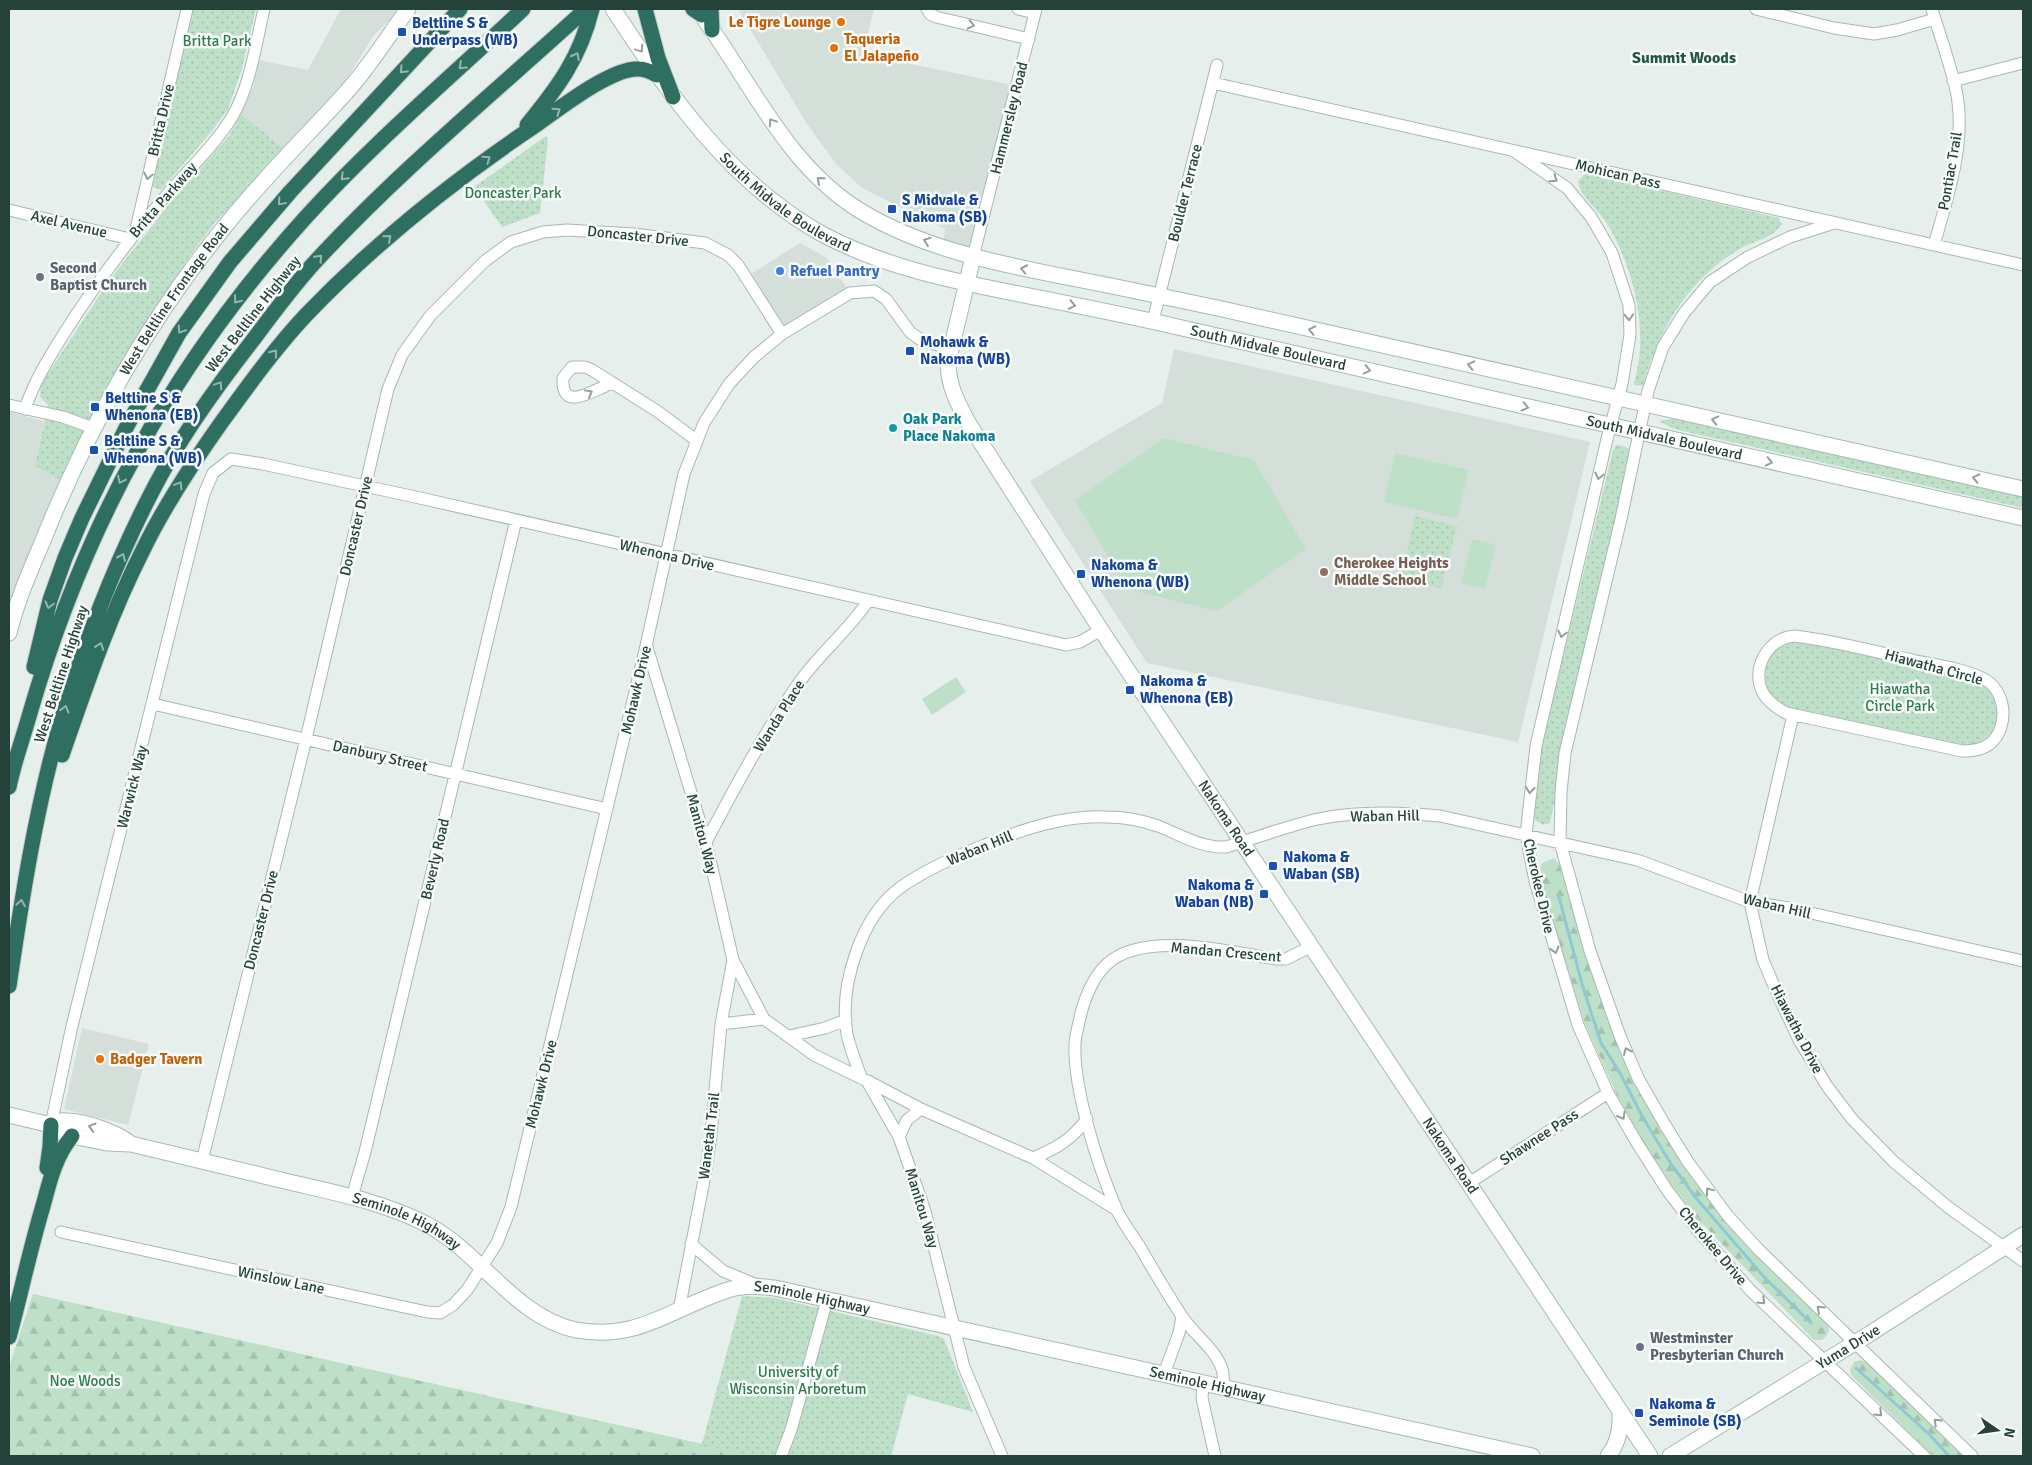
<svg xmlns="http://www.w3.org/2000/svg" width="2032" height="1465" viewBox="0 0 2032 1465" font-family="Signika,sans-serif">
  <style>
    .built { fill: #d4dfda }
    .green { fill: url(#green-dots) }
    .forest { fill: url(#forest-firs) }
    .pitch { fill: #bfe0c8 }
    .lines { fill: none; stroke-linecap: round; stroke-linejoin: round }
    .stream { stroke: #8ec9d4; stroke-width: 3 }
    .street-casing { stroke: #a8b8b2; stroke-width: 13 }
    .secondary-casing { stroke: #a4bbb3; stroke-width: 17 }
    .highway-casing { stroke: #c2cac8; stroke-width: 17 }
    .street { stroke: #fff; stroke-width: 11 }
    .secondary { stroke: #fff; stroke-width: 15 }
    .highway { stroke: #2f6f62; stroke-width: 15 }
    .oneway { stroke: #92a09c }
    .oneway2 { stroke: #93b5ae }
    .food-dot { fill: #e8710a; stroke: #f7fbf9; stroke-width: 2 }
    .transit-dot { fill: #1a4fb4; stroke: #f7fbf9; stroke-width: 2 }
    .shop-dot { fill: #3f7fe0; stroke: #f7fbf9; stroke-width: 2 }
    .worship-dot { fill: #6b7280; stroke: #f7fbf9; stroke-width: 2 }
    .culture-dot { fill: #0f9aa8; stroke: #f7fbf9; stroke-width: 2 }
    .education-dot { fill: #8d6e63; stroke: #f7fbf9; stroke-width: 2 }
    .labels { text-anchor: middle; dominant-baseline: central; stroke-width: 5; stroke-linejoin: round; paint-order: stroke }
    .food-label { font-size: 15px; font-weight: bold; fill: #c56008; stroke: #f7fbf9; text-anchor: start }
    .transit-label { font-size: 15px; font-weight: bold; fill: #164399; stroke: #f7fbf9; text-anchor: start }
    .park-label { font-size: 15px; fill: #2d7a4b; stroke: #f7fbf9 }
    .street-label { font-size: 15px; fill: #24423a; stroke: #f7fbf9 }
    .worship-label { font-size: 15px; font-weight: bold; fill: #5b616d; stroke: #f7fbf9; text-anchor: start }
    .shop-label { font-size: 15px; font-weight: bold; fill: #366cbe; stroke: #f7fbf9; text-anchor: start }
    .culture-label { font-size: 15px; font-weight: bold; fill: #0d838f; stroke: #f7fbf9; text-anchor: start }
    .education-label { font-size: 15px; font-weight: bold; fill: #785e54; stroke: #f7fbf9; text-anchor: start }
    .neighbourhood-label { font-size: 16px; font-weight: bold; fill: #1f5548; stroke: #f7fbf9 }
  </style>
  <defs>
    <pattern id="green-dots" width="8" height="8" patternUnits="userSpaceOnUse" patternTransform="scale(1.25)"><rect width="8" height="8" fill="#bfe0c8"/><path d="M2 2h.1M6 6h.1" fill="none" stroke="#a4c1ad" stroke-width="1.8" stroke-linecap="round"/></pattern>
    <pattern id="forest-firs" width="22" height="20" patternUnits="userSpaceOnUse" patternTransform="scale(1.25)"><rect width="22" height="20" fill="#bfe0c8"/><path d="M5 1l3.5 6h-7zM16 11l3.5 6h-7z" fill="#a4c1ad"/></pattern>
  </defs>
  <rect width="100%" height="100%" fill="#e6efeb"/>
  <path class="built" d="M341 9H398L393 17 374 35 348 77 283 148 241 114 253 87 259 60 308 70Z
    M738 9H874L863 54 1017 86 973 257 943 247 945 229 862 188 836 164 807 124Z
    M800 243 827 258 850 293 782 334 746 277Z
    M1174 349 1590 442 1518 742 1147 663 1030 481 1162 403Z
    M9 412 44 421 35 466 60 480 9 603Z
    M82 1028 149 1044 128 1125 64 1109Z"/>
  <path class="green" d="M193 9H256L242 69 228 109 212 131 161 190 151 186 152 177Z
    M241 114 283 148 213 225 192 253 119 366 60 480 35 466 48 405 40 397 41 384 111 278 171 202 229 136Z
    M546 136 548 139 540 213 502 227 474 187Z
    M1586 173 1779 218 1782 224C1773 238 1757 240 1743 247 1690 277 1658 329 1643 386L1634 385C1636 373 1640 360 1640 347 1642 304 1628 258 1606 222 1597 208 1580 197 1578 181Z
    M1676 418 2023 496V508L1674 429 1659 421Z
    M1616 445 1624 446 1630 450 1550 823 1543 825 1533 819 1532 811 1543 741 1613 450Z
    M1415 516 1457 526 1441 588 1401 580Z
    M1788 642C1824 641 1870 656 1905 664 1929 669 1957 672 1980 682 2009 696 2002 747 1962 745L1788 708C1780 703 1773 698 1768 690 1758 671 1770 649 1788 642Z
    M33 1294 702 1444 742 1296 775 1298 938 1336 944 1339 973 1412 908 1394 891 1456H9V1368Z"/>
  <path class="forest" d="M1554 858 1560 865 1606 1011 1678 1154 1828 1322C1830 1331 1829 1334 1822 1340H1814L1698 1219 1670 1183 1643 1142 1618 1097 1585 1024 1538 875 1542 863Z
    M33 1294 702 1444 748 1456H9V1368Z
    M1860 1360 1868 1362 1966 1456H1933L1851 1375 1850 1369 1854 1362Z"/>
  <path class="pitch" d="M1164 438 1254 460 1306 549 1217 611 1127 589 1075 500Z
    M1395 453 1469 470 1457 519 1384 502Z
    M1472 539 1496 545 1485 589 1461 583Z
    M956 677 966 692 932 715 922 699Z"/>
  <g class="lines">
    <path class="stream" d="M1559 897 1582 984 1601 1043 1620 1073 1642 1116 1671 1164 1696 1198 1765 1278 1811 1323
      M1856 1368 1930 1435 1949 1456"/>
    <g class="street-casing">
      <path id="street" d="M927 9 930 14 936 17 1029 39
        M1018 9 1035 13
        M1756 9 1834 28 1874 34 1897 30 1935 19
        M1932 9C1940 36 1950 63 1956 90 1967 141 1948 196 1934 245
        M1953 81 2023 63
        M1213 83 2023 265
        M1514 151 1567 188 1591 217 1612 253 1629 305 1630 335 1622 384 1607 439 1536 746 1526 835 1535 881 1578 1025 1608 1093 1637 1143 1667 1190 1699 1232 1750 1290 1924 1456
        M9 210 130 239
        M1834 223 1790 237 1748 257 1710 282 1684 313 1663 347 1648 391 1621 519 1565 753 1561 792 1560 842 1590 951 1620 1036 1638 1078 1665 1125 1688 1162 1728 1216 1758 1249 1972 1456
        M136 229 187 9
        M973 257 1036 9
        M1153 321 1217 65
        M613 383C596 388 561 415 563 378L572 367H585L592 370 657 411 696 440
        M9 405 63 417 93 428
        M25 409C34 381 50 356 65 332 96 283 131 237 169 192 190 168 215 145 232 117 250 87 256 43 264 9
        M1795 636C1835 641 1873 651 1912 660 1935 665 1961 668 1982 678 2006 689 2010 725 1991 743 1983 750 1972 751 1962 751L1786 713C1777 708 1768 702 1763 693 1750 668 1769 637 1795 636Z
        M647 647 706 842 733 960 764 1019 814 1055 867 1081 899 1137 925 1211 964 1367 1002 1456
        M153 704 607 809
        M1793 715 1750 902 1763 960 1778 995 1799 1040 1827 1086 1852 1119 1894 1162 1948 1207 2023 1261
        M706 842C735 787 765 731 801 680 821 652 848 631 868 601
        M721 1024 764 1019
        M789 1036 825 1028 846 1020
        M861 1077C856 1063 850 1048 847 1034 839 985 861 916 901 887 927 869 956 856 985 845 1023 829 1065 815 1106 817 1124 817 1141 820 1158 826 1181 835 1201 848 1226 847 1256 838 1287 826 1318 819 1356 811 1401 812 1440 816L1637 860 1750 902 1789 908 2023 961
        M868 1081 921 1109 1033 1158 1117 1210
        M51 1125 72 1026 204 494 213 473 231 459 263 464 420 498 1066 645 1080 642 1101 630
        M899 1137 907 1120 921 1109
        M1033 1158C1057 1148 1071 1140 1087 1119
        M202 1161 306 739 388 389 402 355 430 316 485 261 511 242 543 232 567 230 634 234 705 243 728 255 738 265 782 334
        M1469 1183 1608 1093
        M352 1197 365 1152 516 520
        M61 1232 427 1312 440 1313 453 1305 467 1290 497 1243 511 1207 646 646 684 474 704 423 729 384 754 357 782 334 850 293 874 291 886 299 910 332 921 340 951 349
        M691 1244 723 1271 757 1285
        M679 1310 705 1175 711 1135 721 1024 733 960
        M1164 1374 1179 1333 1182 1317
        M1203 1384 1202 1398 1215 1456
        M1224 1388C1223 1382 1224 1375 1222 1369 1215 1348 1193 1334 1181 1315 1167 1293 1153 1270 1140 1247 1132 1235 1122 1222 1116 1208 1098 1166 1073 1089 1075 1043 1076 1033 1079 1023 1081 1013 1086 995 1093 977 1107 964 1144 930 1232 952 1276 959H1286L1312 946
        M781 1456 791 1430 827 1300"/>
    </g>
    <g class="secondary-casing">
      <g id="secondary">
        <path id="s1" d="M613 9C669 94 730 183 822 234 882 266 948 280 1014 293 1070 304 1126 315 1182 328 1462 392 1743 456 2023 518"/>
        <path d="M705 20C753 86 787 165 859 210 921 248 995 263 1066 277 1118 287 1170 298 1222 309 1489 369 1756 429 2023 489"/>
        <path id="s2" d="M973 257 948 362C948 386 958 404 969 424L1101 630 1650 1456"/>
        <path id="s3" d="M9 633C17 600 31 569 44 538 89 426 149 319 226 225 264 177 309 134 350 88 371 64 389 35 408 9"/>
        <path id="s4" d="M9 1115 51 1125 67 1135 107 1143 131 1144C184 1157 237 1170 289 1182 336 1193 383 1202 426 1224 479 1251 516 1318 576 1330 631 1340 661 1316 709 1297 719 1293 730 1288 741 1287 753 1285 764 1287 775 1288L1532 1456"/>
        <path d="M51 1125C55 1123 60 1120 66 1121 85 1121 115 1132 130 1143"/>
        <path d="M1608 1456C1619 1443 1621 1427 1620 1411"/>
        <path id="s5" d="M1670 1456 1871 1333 2023 1235"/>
      </g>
    </g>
    <g class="highway-casing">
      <path id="highway" d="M645 9 658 58 673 97
        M693 9 702 15
        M711 9 712 30
        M527 125C558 87 580 58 592 9
        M34 667 50 600 65 558 82 518 128 424 179 333 230 262 290 192 460 9
        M62 755C86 686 109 617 142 552 164 506 192 464 221 423 248 386 275 348 306 315 375 243 454 180 536 125 559 109 612 67 639 69 646 69 651 72 657 75
        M9 787C14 762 23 738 30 713 85 523 173 364 306 217 373 143 451 77 523 9
        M9 986C22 897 36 807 61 721 85 641 116 560 155 486 182 434 217 386 253 340 273 313 293 286 315 262 399 171 495 92 586 9
        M47 1168 50 1147 51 1125
        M9 1337C21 1293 30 1249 43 1206 50 1180 55 1157 72 1136"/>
    </g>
    <use href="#street" class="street"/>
    <use href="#secondary" class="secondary"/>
    <use href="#highway" class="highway"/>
  </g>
  <defs><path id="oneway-chevron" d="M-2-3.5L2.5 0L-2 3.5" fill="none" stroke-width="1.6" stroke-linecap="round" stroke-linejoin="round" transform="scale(1.25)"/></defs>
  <g class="oneway">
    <use href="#oneway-chevron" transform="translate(971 25) rotate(13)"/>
    <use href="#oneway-chevron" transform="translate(640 49) rotate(56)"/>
    <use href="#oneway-chevron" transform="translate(772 122) rotate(-124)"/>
    <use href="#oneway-chevron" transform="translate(148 176) rotate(103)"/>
    <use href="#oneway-chevron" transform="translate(1554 179) rotate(35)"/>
    <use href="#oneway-chevron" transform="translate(820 180) rotate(-139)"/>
    <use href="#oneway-chevron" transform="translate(927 241) rotate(-161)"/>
    <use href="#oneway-chevron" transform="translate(1024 269) rotate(-168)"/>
    <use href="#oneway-chevron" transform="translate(1072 305) rotate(11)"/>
    <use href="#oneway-chevron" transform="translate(1629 317) rotate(87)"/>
    <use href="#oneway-chevron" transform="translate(1312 330) rotate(-167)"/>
    <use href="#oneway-chevron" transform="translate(1471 365) rotate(-167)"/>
    <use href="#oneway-chevron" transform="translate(1367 370) rotate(13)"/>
    <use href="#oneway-chevron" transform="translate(589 393) rotate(-29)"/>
    <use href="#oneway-chevron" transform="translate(1525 407) rotate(13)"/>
    <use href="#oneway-chevron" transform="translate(1715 420) rotate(-167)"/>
    <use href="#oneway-chevron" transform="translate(1769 462) rotate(13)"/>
    <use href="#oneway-chevron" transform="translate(1599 476) rotate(103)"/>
    <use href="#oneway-chevron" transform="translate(1976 478) rotate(-167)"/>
    <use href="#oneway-chevron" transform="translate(1562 634) rotate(103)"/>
    <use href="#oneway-chevron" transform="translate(1530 790) rotate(97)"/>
    <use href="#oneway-chevron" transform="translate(1555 950) rotate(73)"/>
    <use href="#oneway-chevron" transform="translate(1627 1051) rotate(-114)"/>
    <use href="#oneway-chevron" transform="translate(1622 1116) rotate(60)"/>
    <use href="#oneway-chevron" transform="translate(92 1127) rotate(-164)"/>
    <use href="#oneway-chevron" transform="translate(1709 1191) rotate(-127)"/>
    <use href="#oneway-chevron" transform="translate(1762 1301) rotate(44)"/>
    <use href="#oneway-chevron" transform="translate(1820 1309) rotate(-137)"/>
    <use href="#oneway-chevron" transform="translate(1879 1413) rotate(44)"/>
    <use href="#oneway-chevron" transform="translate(1937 1422) rotate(-136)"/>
  </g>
  <g class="oneway2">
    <use href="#oneway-chevron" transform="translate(576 56) rotate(-63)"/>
    <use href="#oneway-chevron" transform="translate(462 66) rotate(137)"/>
    <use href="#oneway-chevron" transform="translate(403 70) rotate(133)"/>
    <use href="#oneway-chevron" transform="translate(557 111) rotate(-34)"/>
    <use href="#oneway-chevron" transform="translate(487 159) rotate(-35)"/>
    <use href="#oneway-chevron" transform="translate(344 177) rotate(135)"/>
    <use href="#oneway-chevron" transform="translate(281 202) rotate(131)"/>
    <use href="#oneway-chevron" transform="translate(388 238) rotate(-41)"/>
    <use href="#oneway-chevron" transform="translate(319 258) rotate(-47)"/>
    <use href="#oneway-chevron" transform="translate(237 300) rotate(128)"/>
    <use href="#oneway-chevron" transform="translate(181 330) rotate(123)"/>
    <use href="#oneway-chevron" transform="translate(274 353) rotate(-52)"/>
    <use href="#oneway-chevron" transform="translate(219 385) rotate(-56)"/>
    <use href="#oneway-chevron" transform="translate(121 480) rotate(116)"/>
    <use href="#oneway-chevron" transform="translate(179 485) rotate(-59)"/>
    <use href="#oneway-chevron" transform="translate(122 557) rotate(-66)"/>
    <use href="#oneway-chevron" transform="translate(49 605) rotate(105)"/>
    <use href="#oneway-chevron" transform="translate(100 646) rotate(-70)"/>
    <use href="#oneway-chevron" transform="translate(65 709) rotate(-73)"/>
    <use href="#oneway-chevron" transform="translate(21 903) rotate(-81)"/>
  </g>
  <g class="food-dot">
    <circle cx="841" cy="22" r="5"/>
    <circle cx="834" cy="48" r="5"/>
    <circle cx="100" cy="1059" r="5"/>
  </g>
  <g class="transit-dot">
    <rect x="397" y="27" width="10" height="10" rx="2.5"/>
    <rect x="887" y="204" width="10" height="10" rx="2.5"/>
    <rect x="905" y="346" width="10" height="10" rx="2.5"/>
    <rect x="90" y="402" width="10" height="10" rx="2.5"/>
    <rect x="89" y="445" width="10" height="10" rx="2.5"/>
    <rect x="1076" y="569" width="10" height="10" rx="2.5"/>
    <rect x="1125" y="685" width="10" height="10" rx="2.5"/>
    <rect x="1268" y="861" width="10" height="10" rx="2.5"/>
    <rect x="1259" y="889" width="10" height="10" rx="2.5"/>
    <rect x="1634" y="1408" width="10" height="10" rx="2.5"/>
  </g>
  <circle class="shop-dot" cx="780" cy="271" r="5"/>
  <g class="worship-dot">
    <circle cx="40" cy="277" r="5"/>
    <circle cx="1640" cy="1347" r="5"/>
  </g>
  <circle class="culture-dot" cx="893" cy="428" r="5"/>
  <circle class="education-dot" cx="1324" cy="572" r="5"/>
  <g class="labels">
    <g class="food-label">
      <text x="831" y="22" text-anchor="end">Le Tigre Lounge</text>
      <text x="844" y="39">Taqueria<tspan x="844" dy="17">El Jalapeño</tspan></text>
      <text x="110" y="1059">Badger Tavern</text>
    </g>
    <g class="transit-label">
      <text x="412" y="23">Beltline S &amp;<tspan x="412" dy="17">Underpass (WB)</tspan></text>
      <text x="902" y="200">S Midvale &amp;<tspan x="902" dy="17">Nakoma (SB)</tspan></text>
      <text x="920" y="342">Mohawk &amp;<tspan x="920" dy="17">Nakoma (WB)</tspan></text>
      <text x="105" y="398">Beltline S &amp;<tspan x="105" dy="17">Whenona (EB)</tspan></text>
      <text x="104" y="441">Beltline S &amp;<tspan x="104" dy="17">Whenona (WB)</tspan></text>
      <text x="1091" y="565">Nakoma &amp;<tspan x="1091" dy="17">Whenona (WB)</tspan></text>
      <text x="1140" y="681">Nakoma &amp;<tspan x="1140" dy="17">Whenona (EB)</tspan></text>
      <text x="1283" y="857">Nakoma &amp;<tspan x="1283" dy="17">Waban (SB)</tspan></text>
      <text x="1254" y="885" text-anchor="end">Nakoma &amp;<tspan x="1254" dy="17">Waban (NB)</tspan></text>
      <text x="1649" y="1404">Nakoma &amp;<tspan x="1649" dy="17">Seminole (SB)</tspan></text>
    </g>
    <g class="park-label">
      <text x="217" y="41">Britta Park</text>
      <text x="513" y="193">Doncaster Park</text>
      <text x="1900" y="689">Hiawatha<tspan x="1900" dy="17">Circle Park</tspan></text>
      <text x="798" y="1372">University of<tspan x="798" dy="17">Wisconsin Arboretum</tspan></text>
      <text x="85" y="1381">Noe Woods</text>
    </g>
    <g class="street-label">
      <text transform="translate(1009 118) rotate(-76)">Hammersley Road</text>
      <text transform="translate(161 120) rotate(-77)">Britta Drive</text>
      <text transform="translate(1950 171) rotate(-80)">Pontiac Trail</text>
      <text transform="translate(1618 174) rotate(13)">Mohican Pass</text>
      <text transform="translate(1185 193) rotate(-76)">Boulder Terrace</text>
      <text transform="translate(163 200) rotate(-49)">Britta Parkway</text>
      <text stroke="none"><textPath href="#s1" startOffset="262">South Midvale Boulevard</textPath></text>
      <text transform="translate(69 224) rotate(13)">Axel Avenue</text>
      <text transform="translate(638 236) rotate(6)">Doncaster Drive</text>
      <text stroke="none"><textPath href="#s3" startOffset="374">West Beltline Frontage Road</textPath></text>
      <text transform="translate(253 314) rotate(-52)">West Beltline Highway</text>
      <text stroke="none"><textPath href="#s1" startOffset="772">South Midvale Boulevard</textPath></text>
      <text stroke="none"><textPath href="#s1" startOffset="1178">South Midvale Boulevard</textPath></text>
      <text transform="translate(356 526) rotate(-77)">Doncaster Drive</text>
      <text transform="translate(667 555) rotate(13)">Whenona Drive</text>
      <text transform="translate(1934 667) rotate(15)">Hiawatha Circle</text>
      <text transform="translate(61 674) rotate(-72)">West Beltline Highway</text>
      <text transform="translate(636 690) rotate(-77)">Mohawk Drive</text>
      <text transform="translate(779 716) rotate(-58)">Wanda Place</text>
      <text transform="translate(380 756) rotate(13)">Danbury Street</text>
      <text transform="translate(132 787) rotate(-76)">Warwick Way</text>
      <text transform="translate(1385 816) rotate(-1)">Waban Hill</text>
      <text stroke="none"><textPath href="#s2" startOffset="645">Nakoma Road</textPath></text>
      <text transform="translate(702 834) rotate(75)">Manitou Way</text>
      <text transform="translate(980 848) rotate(-22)">Waban Hill</text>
      <text transform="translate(435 859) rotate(-77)">Beverly Road</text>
      <text transform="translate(1539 886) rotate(77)">Cherokee Drive</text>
      <text transform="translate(1777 906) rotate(13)">Waban Hill</text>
      <text transform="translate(261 920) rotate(-76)">Doncaster Drive</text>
      <text transform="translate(1226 952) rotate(5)">Mandan Crescent</text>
      <text transform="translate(1797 1029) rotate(63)">Hiawatha Drive</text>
      <text transform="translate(541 1084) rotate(-76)">Mohawk Drive</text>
      <text transform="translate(709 1136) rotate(-83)">Wanetah Trail</text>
      <text transform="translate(1539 1137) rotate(-33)">Shawnee Pass</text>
      <text stroke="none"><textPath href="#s2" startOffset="1050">Nakoma Road</textPath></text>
      <text transform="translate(922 1208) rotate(73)">Manitou Way</text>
      <text stroke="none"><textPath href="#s4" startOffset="414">Seminole Highway</textPath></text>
      <text transform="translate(1713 1246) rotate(50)">Cherokee Drive</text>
      <text transform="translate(281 1280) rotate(12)">Winslow Lane</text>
      <text stroke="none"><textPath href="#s4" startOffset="864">Seminole Highway</textPath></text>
      <text stroke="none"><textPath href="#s5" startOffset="209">Yuma Drive</textPath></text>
      <text stroke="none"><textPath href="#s4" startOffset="1269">Seminole Highway</textPath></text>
    </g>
    <g class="worship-label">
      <text x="50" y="268">Second<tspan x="50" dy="17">Baptist Church</tspan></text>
      <text x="1650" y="1338">Westminster<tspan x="1650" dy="17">Presbyterian Church</tspan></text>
    </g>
    <g class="shop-label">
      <text x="790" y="271">Refuel Pantry</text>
    </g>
    <g class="culture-label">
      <text x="903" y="419">Oak Park<tspan x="903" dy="17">Place Nakoma</tspan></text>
    </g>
    <g class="education-label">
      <text x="1334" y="563">Cherokee Heights<tspan x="1334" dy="17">Middle School</tspan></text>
    </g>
    <g class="neighbourhood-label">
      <text x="1684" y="58">Summit Woods</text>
    </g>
  </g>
  <rect width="2032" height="1465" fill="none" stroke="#24423a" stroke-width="20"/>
  <g transform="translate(1997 1430) rotate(103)" stroke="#f7fbf9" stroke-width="4" paint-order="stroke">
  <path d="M0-4L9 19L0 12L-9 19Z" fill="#24423a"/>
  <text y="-8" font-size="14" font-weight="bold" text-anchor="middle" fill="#24423a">N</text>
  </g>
</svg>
